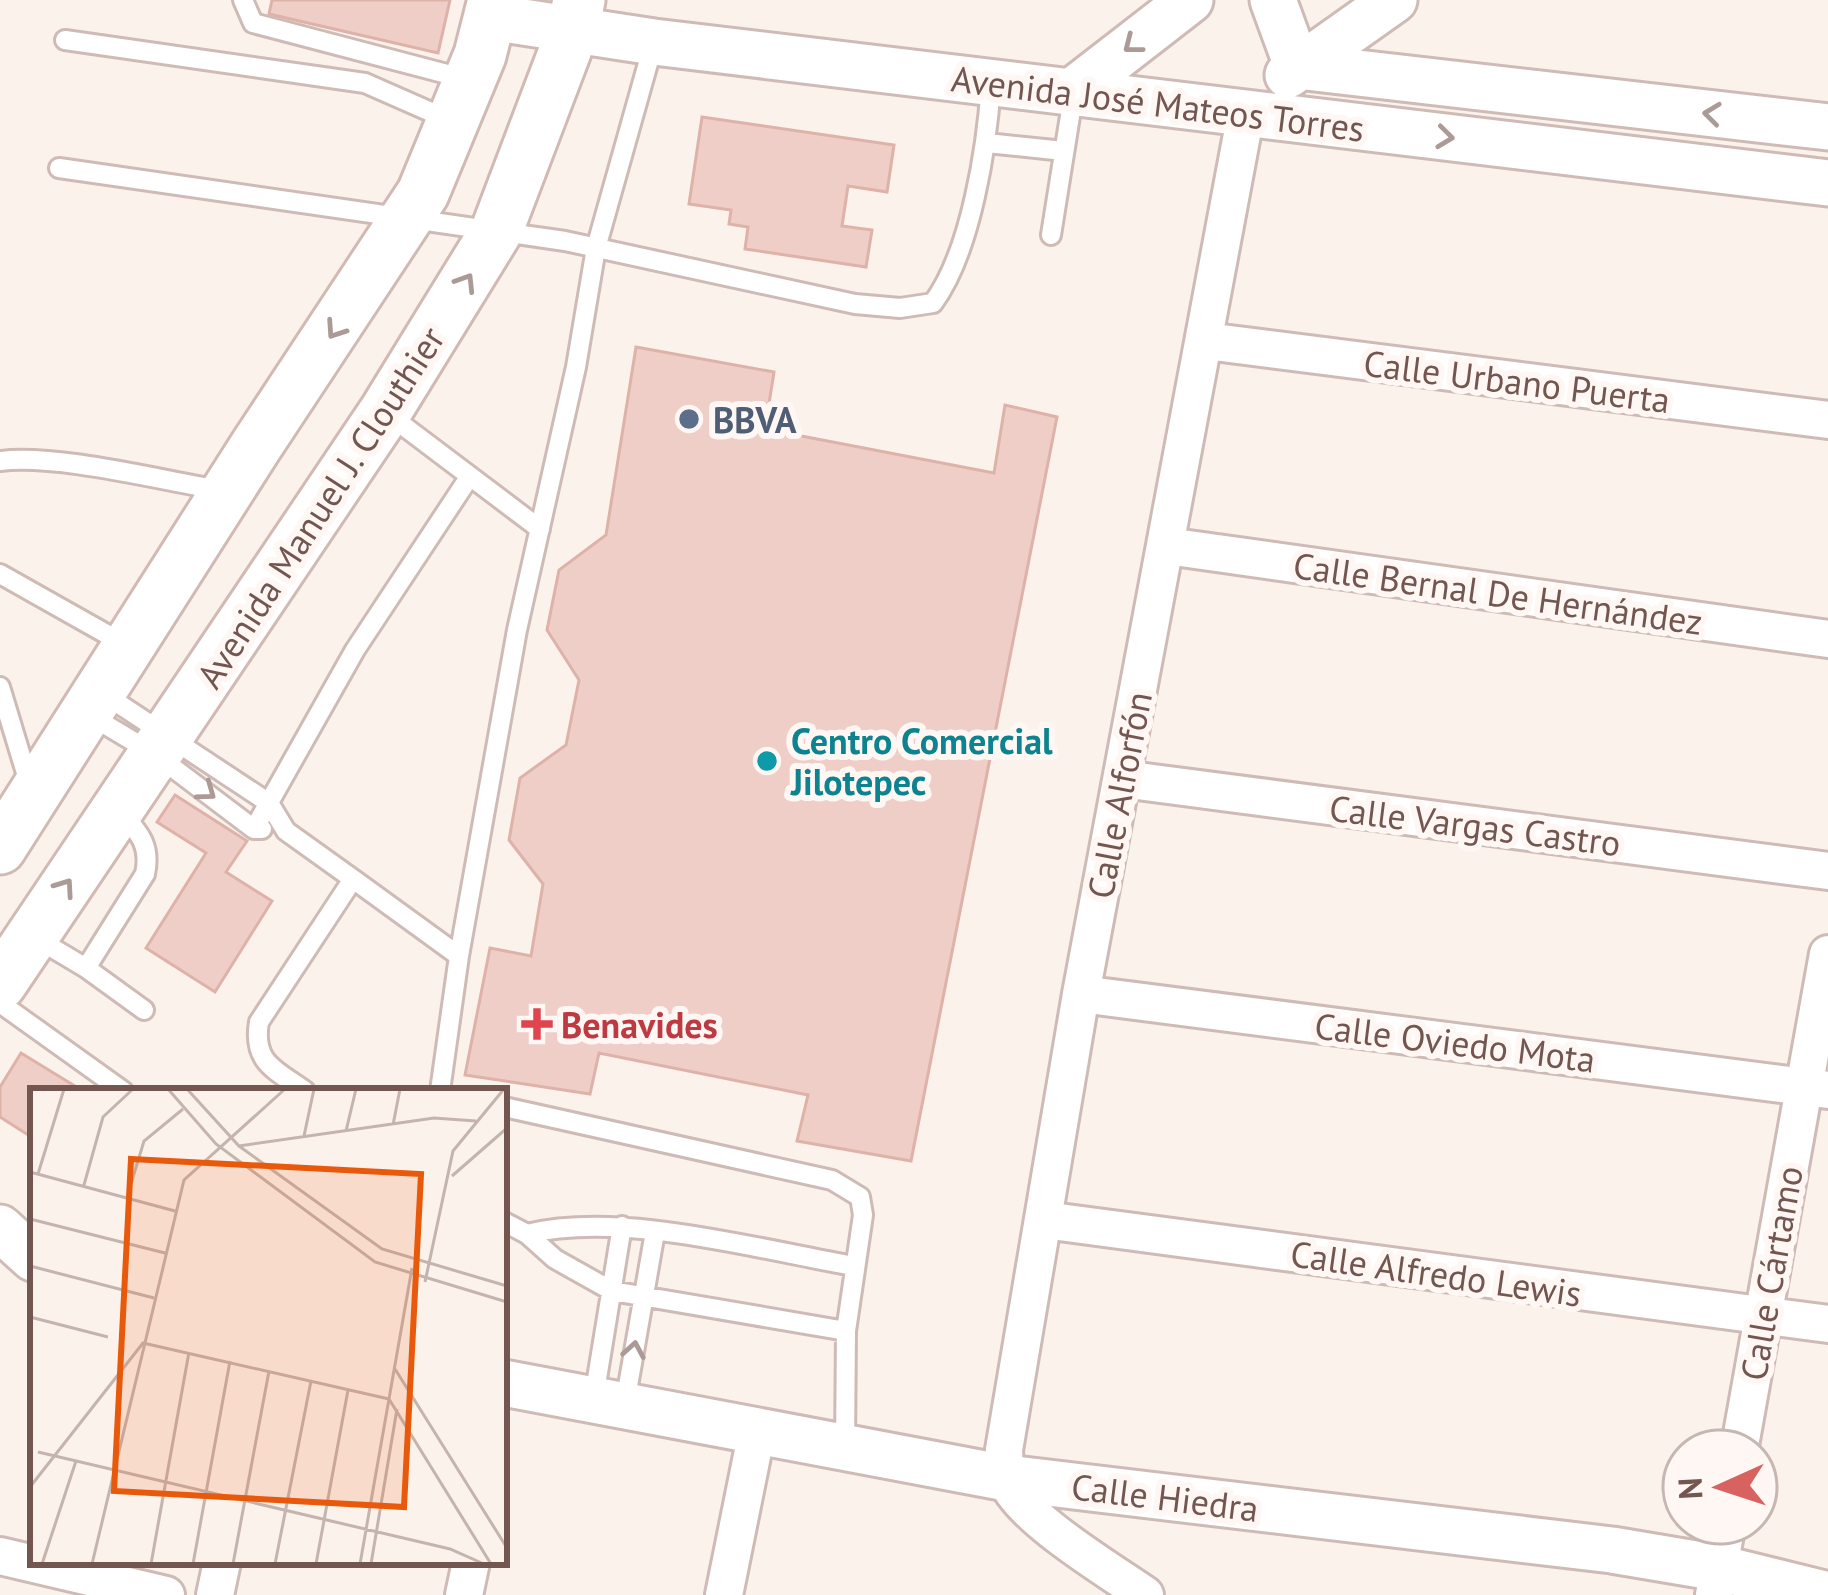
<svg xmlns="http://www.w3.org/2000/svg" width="1828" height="1595" viewBox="0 0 1828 1595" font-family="'PT Sans',sans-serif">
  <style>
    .building { fill: #eecec7; stroke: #dfb2a9; stroke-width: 3 }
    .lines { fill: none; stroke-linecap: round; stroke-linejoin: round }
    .service-casing { stroke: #cfbbb5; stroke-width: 24 }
    .minor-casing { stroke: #cfbbb5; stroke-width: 42 }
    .tertiary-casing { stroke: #cfbbb5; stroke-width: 51 }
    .secondary-casing { stroke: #d1bab3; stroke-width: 57 }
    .service { stroke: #fff; stroke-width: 18 }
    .minor { stroke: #fff; stroke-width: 36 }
    .tertiary { stroke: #fff; stroke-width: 45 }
    .secondary { stroke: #fff; stroke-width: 51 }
    .oneway { stroke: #ac9a97 }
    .service-dot { fill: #5c6f8a; stroke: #fef7f3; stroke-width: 4.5 }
    .culture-dot { fill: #0f9aa8; stroke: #fef7f3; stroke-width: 4.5 }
    .health-dot { fill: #e0444e; stroke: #fef7f3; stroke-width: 4.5 }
    .labels { text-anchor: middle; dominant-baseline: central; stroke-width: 12; stroke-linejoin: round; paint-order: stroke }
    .street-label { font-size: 36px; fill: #745651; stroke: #fef7f3 }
    .service-label { font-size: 36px; font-weight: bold; fill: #4e5e75; stroke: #fef7f3; text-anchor: start }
    .culture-label { font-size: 36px; font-weight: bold; fill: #0d838f; stroke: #fef7f3; text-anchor: start }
    .health-label { font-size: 36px; font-weight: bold; fill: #be3a42; stroke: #fef7f3; text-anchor: start }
    .inset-road { fill: none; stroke: #c5b4ae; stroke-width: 3 }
    .view { fill: #e8590c; fill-opacity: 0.15; stroke: #e8590c; stroke-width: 6 }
    .inset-edge { fill: none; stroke: #745651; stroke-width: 6 }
  </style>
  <rect width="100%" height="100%" fill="#fbf2ec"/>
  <path class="building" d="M272 0H450L438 53 269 14Z
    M702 117 894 145 887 192 848 186 842 226 872 230 866 267 745 249 748 227 729 224 731 210 689 204Z
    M636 347 774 372 765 429 994 473 1005 405 1057 417 911 1161 797 1141 808 1095 599 1053 590 1094 465 1075 490 948 531 956 543 884 509 840 520 778 566 745 579 680 547 630 559 570 606 535Z
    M175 795 247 841 226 872 272 901 215 992 146 948 206 853 157 822Z
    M21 1053 83 1091H33V1138L0 1117V1087Z"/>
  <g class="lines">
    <g class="service-casing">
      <path id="service" d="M243 0 253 23 466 79
        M65 40 365 83 449 120
        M987 143 1064 151
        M59 168 565 241 855 304 900 308 933 303C971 252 987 146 991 84
        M1051 235 1074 91
        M389 415 540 529
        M0 461C58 454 159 480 220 490
        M0 574 126 645
        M0 687 30 786
        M104 694 269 803 286 831 353 879
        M91 716 156 755 254 829H262
        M254 829 355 650 470 476
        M34 937 86 968 145 874C151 846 140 834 122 813
        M86 968 144 1010
        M0 1003 123 1091
        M305 1091C276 1070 252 1063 259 1022L353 879 459 956
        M440 1091 459 956 517 630 576 367 596 248 654 42
        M504 1107 832 1180 860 1197 863 1215 846 1331 845 1446
        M504 1222 527 1234 555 1259 612 1291 846 1331
        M527 1234C622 1211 756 1249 854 1266
        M594 1397 622 1226
        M625 1403 655 1232"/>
    </g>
    <g class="minor-casing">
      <path id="minor" d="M1206 341 1828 420
        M1167 546 1828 639
        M1122 779 1828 871
        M1081 994 1828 1090
        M1044 1220 1828 1324
        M1739 1451 1828 954
        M0 1556 166 1595
        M215 1595 222 1562
        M464 1595 471 1562
        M724 1595 757 1431
        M1145 1595C1112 1572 1018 1516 1006 1479 1003 1471 1005 1458 1004 1450L1081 994 1246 113
        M1714 1595 1727 1523"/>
    </g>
    <g class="tertiary-casing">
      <path id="tertiary" d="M1273 0 1297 66
        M490 17 654 42 1828 183
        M1297 66 1828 127
        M1288 75 1394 0
        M1074 90 1190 0
        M0 1228 33 1258
        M504 1383 1006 1478 1612 1550 1719 1568 1828 1595"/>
    </g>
    <g class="secondary-casing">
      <path id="secondary" d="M0 848 256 446 423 193 480 55 494 0
        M0 984 385 412 497 230 573 30 579 0"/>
    </g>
    <use href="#service" class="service"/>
    <use href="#minor" class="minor"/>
    <use href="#tertiary" class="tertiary"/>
    <use href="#secondary" class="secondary"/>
  </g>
  <defs><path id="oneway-chevron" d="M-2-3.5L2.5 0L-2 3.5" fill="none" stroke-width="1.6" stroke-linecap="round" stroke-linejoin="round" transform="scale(3)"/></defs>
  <g class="oneway">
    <use href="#oneway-chevron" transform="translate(1132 45) rotate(142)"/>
    <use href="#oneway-chevron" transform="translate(1712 114) rotate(-173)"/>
    <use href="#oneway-chevron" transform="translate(1445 137) rotate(7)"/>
    <use href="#oneway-chevron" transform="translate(466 282) rotate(-58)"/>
    <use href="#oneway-chevron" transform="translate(335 330) rotate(124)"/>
    <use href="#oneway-chevron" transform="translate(207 792) rotate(36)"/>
    <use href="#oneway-chevron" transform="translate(65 887) rotate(-55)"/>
    <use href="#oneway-chevron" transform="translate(634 1350) rotate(-80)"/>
  </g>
  <circle class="service-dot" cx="689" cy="419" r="12"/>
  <circle class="culture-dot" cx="767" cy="761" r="12"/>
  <path class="health-dot" d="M531 1006h12v12h12v12h-12v12h-12v-12h-12v-12h12z"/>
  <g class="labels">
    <g class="street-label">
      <text transform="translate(1158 103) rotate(7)">Avenida José Mateos Torres</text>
      <text transform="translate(1517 381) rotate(7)">Calle Urbano Puerta</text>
      <text transform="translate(320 507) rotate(-57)">Avenida Manuel J. Clouthier</text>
      <text transform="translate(1498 593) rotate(8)">Calle Bernal De Hernández</text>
      <text transform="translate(1119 795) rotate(-79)">Calle Alforfón</text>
      <text transform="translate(1475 825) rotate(7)">Calle Vargas Castro</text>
      <text transform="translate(1455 1042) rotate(7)">Calle Oviedo Mota</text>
      <text transform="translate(1436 1273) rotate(8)">Calle Alfredo Lewis</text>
      <text transform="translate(1771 1273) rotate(-80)">Calle Cártamo</text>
      <text transform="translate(1165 1497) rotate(7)">Calle Hiedra</text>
    </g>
    <g class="service-label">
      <text x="713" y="419">BBVA</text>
    </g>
    <g class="culture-label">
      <text x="791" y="740">Centro Comercial<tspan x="791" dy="41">Jilotepec</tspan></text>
    </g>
    <g class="health-label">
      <text x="561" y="1024">Benavides</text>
    </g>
  </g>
  <g transform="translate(30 1088)">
    <rect width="477" height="477" fill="#fbf2ec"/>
    <path class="inset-road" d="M138 1 186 56 345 174 477 214M157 1 209 58 352 161 477 198M363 37 370 1M316 43 326 1M274 48 284 1M209 58 404 30 446 33M0 84 145 123M8 86 34 1M422 88 477 40M54 97 73 29 103 1M97 109 114 53 153 21M0 131 135 165M0 178 124 210M395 194 423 63 474 1M0 229 78 249M365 281 477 460M359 311 461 476M8 364 420 461 454 476M0 399 113 255 359 311M12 476 46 373M62 476 154 92 255 1M121 476 159 264M163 476 200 273M203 476 239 283M245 476 281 293M286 476 318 302M330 476 382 180M341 476 367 321"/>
    <path class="view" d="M101 71 391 86 374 419 84 403Z"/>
    <rect width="477" height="477" class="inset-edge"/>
  </g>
  <g transform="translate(1720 1487) rotate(267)"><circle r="57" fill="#fef7f3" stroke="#c7b7b2" stroke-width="3"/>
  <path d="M0-9L21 45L0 30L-21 45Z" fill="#d7625f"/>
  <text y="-18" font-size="33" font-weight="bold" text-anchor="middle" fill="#745651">N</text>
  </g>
</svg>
